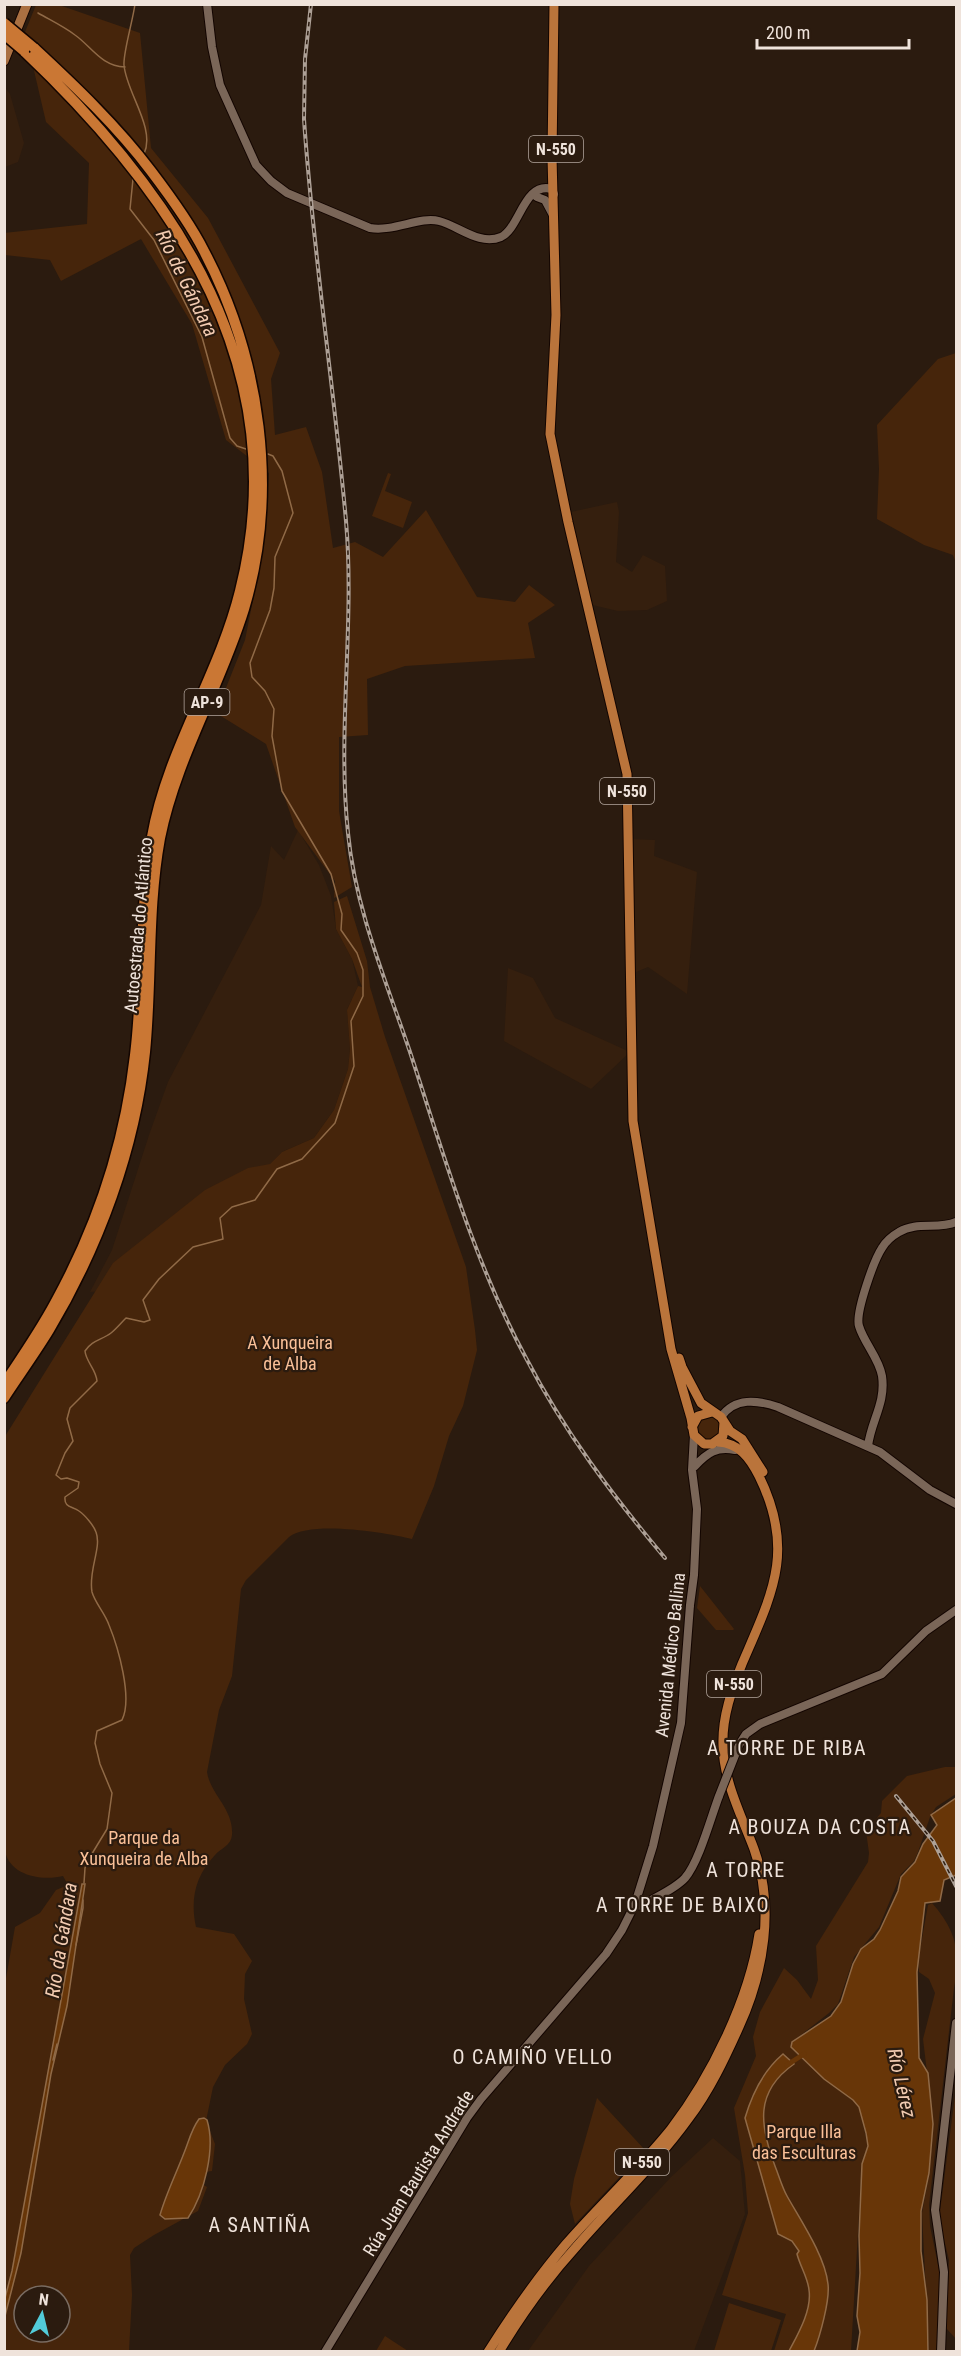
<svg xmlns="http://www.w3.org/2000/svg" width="961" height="2356" viewBox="0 0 961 2356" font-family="'Roboto Condensed',sans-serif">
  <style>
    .built { fill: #351f0e }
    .green { fill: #46250b; fill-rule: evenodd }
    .water { fill: #683608; stroke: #906a47; stroke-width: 1.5 }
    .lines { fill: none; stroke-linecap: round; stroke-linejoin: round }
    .stream { stroke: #906a47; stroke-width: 1.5 }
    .canal { stroke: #683608; stroke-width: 5 }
    .tertiary-casing { stroke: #130500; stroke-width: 10 }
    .secondary-casing { stroke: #130500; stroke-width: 10 }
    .primary-casing { stroke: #130500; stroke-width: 11 }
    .trunk-casing { stroke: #130500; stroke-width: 11 }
    .motorway-casing { stroke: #130500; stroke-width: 13 }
    .tertiary { stroke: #7a6658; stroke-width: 8 }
    .secondary { stroke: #7a6658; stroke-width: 8 }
    .primary { stroke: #aa7042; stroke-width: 9 }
    .trunk { stroke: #ba743b; stroke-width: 9 }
    .motorway { stroke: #ca7734; stroke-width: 10 }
    .rail-casing { stroke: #ada096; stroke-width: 4 }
    .rail { stroke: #2b1b0f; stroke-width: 1.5; stroke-dasharray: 4.5; stroke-linecap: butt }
    .tertiary-bridge-casing { stroke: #130500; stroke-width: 10; stroke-linecap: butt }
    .motorway-bridge-casing { stroke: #130500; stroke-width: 13; stroke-linecap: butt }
    .tertiary-bridge { stroke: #7a6658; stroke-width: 8 }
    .motorway-bridge { stroke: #ca7734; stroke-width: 10 }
    .labels { text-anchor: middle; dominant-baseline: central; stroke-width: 4.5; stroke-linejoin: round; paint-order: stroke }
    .shield { fill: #2b1b0f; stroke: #b4a79e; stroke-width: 1.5 }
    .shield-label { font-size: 16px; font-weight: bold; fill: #efe3db }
    .street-label { font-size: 18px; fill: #efe3db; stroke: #2b1b0f }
    .park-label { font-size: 18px; fill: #fac098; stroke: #2b1b0f }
    .water-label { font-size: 20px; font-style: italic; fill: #f2cbb1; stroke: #2b1b0f }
    .neighbourhood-label { font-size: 20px; letter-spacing: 1.5px; fill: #efe3db; stroke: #2b1b0f }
  </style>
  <rect width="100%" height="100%" fill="#2b1b0f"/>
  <path class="built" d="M4 86 10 94 24 143 18 162 5 167Z
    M617 502 619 512 616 562 632 572 643 555 665 566 667 601 647 610 618 611 588 604 566 513Z
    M298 830 319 865 331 896 336 929 352 959 358 986 347 1010 350 1049 348 1069 334 1110 314 1138 282 1152 251 1185 105 1291 90 1292 112 1250 149 1135 168 1082 261 905 271 846 284 860Z
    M628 839 655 840 654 856 697 872 687 994 648 967 629 975Z
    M508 968 533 978 555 1018 630 1052 591 1089 504 1041Z
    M713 2138 740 2161 745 2214 694 2351H528L589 2266 671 2177Z"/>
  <path class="green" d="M36 5H59L140 33 151 148 208 218 280 353 271 379 275 435 306 427 322 472 333 548 355 542 383 557 426 510 477 597 515 602 529 585 555 605 528 623 535 658 405 666 367 679 368 735 339 737V811L352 887 334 898 335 881 295 827 266 744 216 713 245 640 264 545 269 473 226 440 192 324 141 239 61 281 50 260 5 255 4 233 87 224 89 163 46 122 25 32Z
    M956 353V563L953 555 924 545 877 519 879 469 877 425 938 359Z
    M388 473 391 474 385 491 412 502 403 528 372 516Z
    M347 896 367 961 370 987 385 1037 466 1267 475 1330 477 1350 463 1406 449 1436 434 1486 412 1539C387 1533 311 1520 289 1537L246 1580 241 1589 232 1676 219 1710 207 1772C210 1794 234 1809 232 1835 231 1846 221 1848 215 1855 195 1876 190 1900 196 1927L234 1934 252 1961 245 1974 244 1999 252 2034 247 2044 225 2065 213 2087 206 2121 215 2144 212 2171 198 2173 199 2182 207 2187 198 2211 154 2235 134 2248 130 2255 132 2295 129 2351H5V1984L15 1927 40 1913 56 1890 68 1885 63 1876C42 1881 10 1876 5 1851L4 1438 113 1263 205 1190 248 1168 270 1164 282 1152 314 1138 334 1110 348 1069 350 1049 347 1010 358 986 362 987 352 959 336 929 334 902ZM24 2296H60V2332H24Z
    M698 1428a11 11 0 1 1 22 0a11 11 0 1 1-22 0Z
    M700 1586 734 1629 733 1630H716L697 1608Z
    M945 1767H956V1794L936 1807 930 1817 918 1852 914 1861 901 1874 879 1927 854 1957 838 2004 829 2013 792 2042 827 2081 853 2100 859 2107 868 2146 862 2164 851 2351H774L786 2314 722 2295 748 2213 745 2175 734 2108 756 2056 753 2037 760 2012 784 1968 797 1980 811 1999 818 1980 816 1946 868 1862 869 1853 866 1831 881 1813 882 1801 907 1776Z
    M932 1903C956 1930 961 1952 954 1988L929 2205 930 2226 940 2275 939 2351H929L922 2213 928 2181 933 2122 923 2039 935 1993 929 1979 919 1972 918 1961 928 1905Z
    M956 2088V2339L946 2328 949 2260 939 2219Z
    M597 2098 645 2150 575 2224 570 2204 574 2179Z
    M729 2303 781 2320 771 2351H714Z
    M385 2336 408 2351H376Z"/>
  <path class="water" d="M956 1798V1875L944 1880 940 1901 925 1903 917 1972 919 2058 928 2073 933 2124 929 2173 921 2211V2251L927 2300 928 2351H857L860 2332 857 2316 860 2273 859 2236 862 2164 868 2146 866 2133 859 2107 853 2100 824 2079 791 2047 792 2042 831 2016 841 2002 853 1964 861 1949 874 1939 880 1930 898 1891 901 1877 915 1862 923 1844 937 1825 931 1815Z
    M82 1884H85L67 2006 51 2074 21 2253 5 2316V2298L12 2271Z
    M783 2054 794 2064C754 2092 760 2126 775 2166 779 2176 782 2187 787 2196 801 2221 825 2256 828 2284 830 2300 820 2336 814 2351H789C798 2334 812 2310 809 2290 808 2278 800 2266 797 2254L799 2251 792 2241 778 2234 745 2118C752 2094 764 2070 783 2054Z
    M204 2118 207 2120C216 2149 204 2194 188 2218L165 2219 160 2215C166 2194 176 2174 184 2153 189 2141 191 2130 199 2119Z"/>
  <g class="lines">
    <path class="stream" d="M135 4C133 20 123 53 124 65 126 92 156 128 144 154
      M38 13C50 20 63 26 75 35 92 47 101 66 125 67
      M133 179 130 209 154 240 202 337 230 438 237 446 246 449
      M84 1883 85 1868 90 1857 107 1829 112 1793 100 1764 95 1743 97 1731 122 1720C133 1698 118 1647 109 1625 105 1613 95 1603 92 1592 88 1570 102 1548 96 1532 94 1526 85 1515 79 1511 72 1506 64 1508 65 1497L78 1488 79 1482 67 1478 61 1479 56 1475 65 1453 73 1441 67 1419 70 1408 97 1381C96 1369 86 1362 85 1351 92 1340 102 1340 111 1333 116 1329 121 1323 126 1318L144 1322 150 1320 143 1300 159 1279 193 1247 223 1239 220 1218 232 1207 255 1200 277 1169 302 1159 335 1123 354 1066 351 1021 363 996V970L357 953 341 930 342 914 331 874 282 791 272 736 274 709 265 691 252 677 250 663 270 610 274 588 275 557 293 513 282 471 273 456 268 454
      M76 1945 83 1908V1900
      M53 2060 57 2044"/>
    <path class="canal" d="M787 2065 804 2054"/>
    <g class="tertiary-casing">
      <path id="tertiary" d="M721 1417C735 1397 757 1400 778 1407L880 1452 930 1490 956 1504
        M694 1435 692 1470 697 1509 694 1575
        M868 1446C871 1421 886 1403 882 1376 879 1358 864 1343 859 1326 855 1313 874 1260 882 1248 886 1241 892 1236 899 1232 917 1221 938 1230 956 1222
        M695 1466C707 1453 717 1446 735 1450
        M739 1745 746 1734 760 1724 882 1674 926 1631 956 1610
        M635 1904 641 1906C655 1897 674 1890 685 1878 699 1862 711 1817 719 1796
        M325 2352 467 2118 481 2099 606 1954 622 1930 635 1904 653 1846 681 1723 690 1605
        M941 2352 944 2272 935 2210 956 2023"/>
    </g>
    <g class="secondary-casing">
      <path id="secondary" d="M207 4 212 47 220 85 256 165 271 181 287 193 370 228C394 232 420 216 439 221 459 226 479 246 501 237 520 228 524 181 552 189L554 194
        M537 197 545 200 553 215"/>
    </g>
    <g class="primary-casing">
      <path id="primary" d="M4 61 27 4"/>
    </g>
    <g class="trunk-casing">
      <path id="trunk" d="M554 4 552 157 556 315 550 434 568 522 627 774 633 1121 671 1349 691 1418 694 1435 704 1444H712L723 1436 724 1422
        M679 1358 682 1367 701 1403 721 1417 730 1431 742 1439 763 1472
        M692 1427 698 1416 712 1412
        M488 2352C512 2314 537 2278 566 2244 600 2205 639 2169 671 2129 711 2077 749 2000 759 1934
        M499 2352C521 2315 547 2279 576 2247 613 2204 656 2164 689 2118 710 2090 725 2058 739 2027 764 1972 775 1907 754 1849 742 1817 723 1780 723 1745 722 1717 732 1689 742 1664 772 1594 796 1551 759 1476 750 1458 739 1443 718 1442"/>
    </g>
    <g class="motorway-casing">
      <path id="motorway" d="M4 1384C22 1357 40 1331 55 1303 97 1227 125 1142 135 1055 144 983 139 909 152 837 167 750 219 676 240 591 296 370 177 196 24 51
        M4 1398C19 1375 35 1353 49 1330 99 1246 135 1149 145 1052 152 981 147 909 160 838 176 758 220 687 244 609 279 492 261 359 204 251 190 223 170 196 151 171 117 126 75 86 34 48"/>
    </g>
    <use href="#tertiary" class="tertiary"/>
    <use href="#secondary" class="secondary"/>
    <use href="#primary" class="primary"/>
    <use href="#trunk" class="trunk"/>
    <use href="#motorway" class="motorway"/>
    <g class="rail-casing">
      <path id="rail" d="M311 4 305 59 304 119C313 253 334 387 346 521 355 624 337 729 348 833 355 908 386 981 410 1052 444 1155 474 1262 526 1358 564 1431 612 1495 665 1558
        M896 1796 933 1841 956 1886"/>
    </g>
    <use href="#rail" class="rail"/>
    <g class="tertiary-bridge-casing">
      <path id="tertiary-bridge" d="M690 1605 694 1575
        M719 1796 739 1745"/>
    </g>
    <g class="motorway-bridge-casing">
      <path id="motorway-bridge" d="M4 23 34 48
        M4 34 24 51"/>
    </g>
    <use href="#tertiary-bridge" class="tertiary-bridge"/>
    <use href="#motorway-bridge" class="motorway-bridge"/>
  </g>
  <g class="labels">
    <g class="shield">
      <rect x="529" y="136" width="54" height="26" rx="4.5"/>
      <rect x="184.5" y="689" width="45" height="26" rx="4.5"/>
      <rect x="600" y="778" width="54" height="26" rx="4.5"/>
      <rect x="707" y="1671" width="54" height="26" rx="4.5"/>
      <rect x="615" y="2149" width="54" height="26" rx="4.5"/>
    </g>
    <g class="shield-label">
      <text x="556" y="149">N-550</text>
      <text x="207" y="702">AP-9</text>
      <text x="627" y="791">N-550</text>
      <text x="734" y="1684">N-550</text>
      <text x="642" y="2162">N-550</text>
    </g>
    <g class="street-label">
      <text transform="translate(138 925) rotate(-85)">Autoestrada do Atlántico</text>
      <text transform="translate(670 1655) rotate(-84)">Avenida Médico Ballina</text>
      <text transform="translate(418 2173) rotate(-58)">Rúa Juan Bautista Andrade</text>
    </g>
    <g class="park-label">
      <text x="290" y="1342">A Xunqueira<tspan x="290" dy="21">de Alba</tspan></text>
      <text x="144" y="1837">Parque da<tspan x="144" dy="21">Xunqueira de Alba</tspan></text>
      <text x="804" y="2131">Parque Illa<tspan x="804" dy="21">das Esculturas</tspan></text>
    </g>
    <g class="water-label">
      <text transform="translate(187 283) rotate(64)">Río de Gándara</text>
      <text transform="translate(61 1940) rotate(-81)">Río da Gándara</text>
      <text transform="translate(902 2083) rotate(77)">Río Lérez</text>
    </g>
    <g class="neighbourhood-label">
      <text x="787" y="1748">A TORRE DE RIBA</text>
      <text x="820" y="1827">A BOUZA DA COSTA</text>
      <text x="746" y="1870">A TORRE</text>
      <text x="683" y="1905">A TORRE DE BAIXO</text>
      <text x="533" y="2057">O CAMIÑO VELLO</text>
      <text x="260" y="2225">A SANTIÑA</text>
    </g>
  </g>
  <rect width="961" height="2356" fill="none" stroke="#efe3db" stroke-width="12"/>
  <g transform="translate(42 2314) rotate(7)"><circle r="28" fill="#2b1b0f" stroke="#796b61" stroke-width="1.5"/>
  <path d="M0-4.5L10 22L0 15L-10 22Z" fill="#52cbd9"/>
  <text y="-9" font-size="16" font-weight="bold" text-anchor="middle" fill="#efe3db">N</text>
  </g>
  <path d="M757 39v9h152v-9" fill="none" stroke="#efe3db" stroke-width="3"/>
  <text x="766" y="39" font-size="18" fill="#efe3db" stroke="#2b1b0f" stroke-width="4.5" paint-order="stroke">200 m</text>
</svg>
